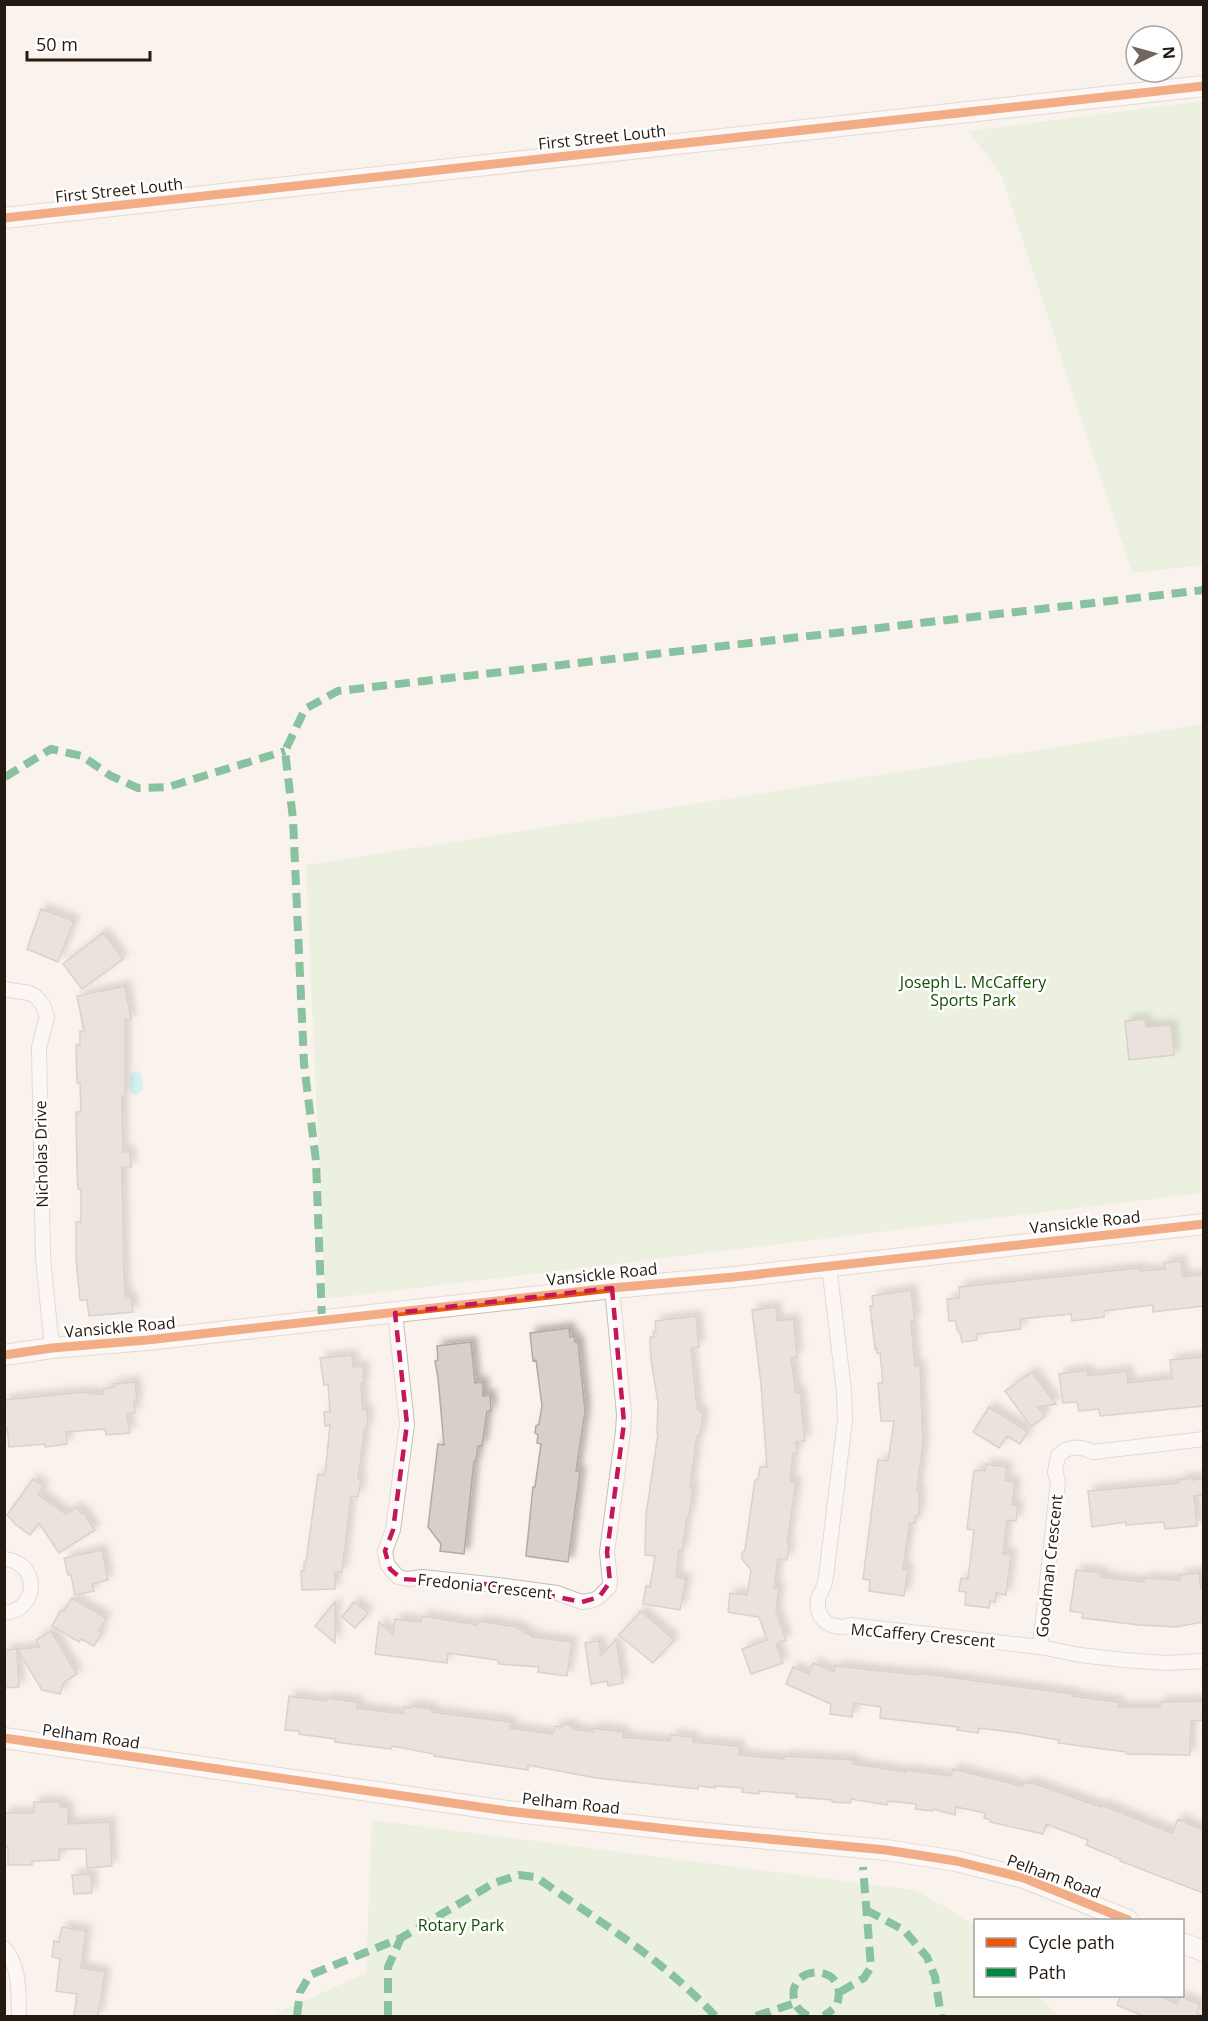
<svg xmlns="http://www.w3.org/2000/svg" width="1208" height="2021" viewBox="0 0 1208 2021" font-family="'Open Sans',sans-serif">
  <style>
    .green { fill: #dbeed1 }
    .water { fill: #adedf9 }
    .building { fill: #d8cfc8; stroke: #b2aaa3; stroke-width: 1.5; filter: url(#shadow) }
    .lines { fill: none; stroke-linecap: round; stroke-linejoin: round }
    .street-casing { stroke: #c5bcb4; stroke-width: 16 }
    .secondary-casing { stroke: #c5bcb4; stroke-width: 22 }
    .street { stroke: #fefdfc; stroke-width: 14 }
    .secondary { stroke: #fefdfc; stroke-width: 20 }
    .quiet { stroke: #00873e; stroke-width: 8; stroke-dasharray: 15 8; stroke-linecap: butt }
    .cycleway-casing { stroke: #fff; stroke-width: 13 }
    .cycleway { stroke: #e8590c; stroke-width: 9 }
    .marked { fill: none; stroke: #c2185b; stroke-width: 4.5; stroke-dasharray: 12 8; stroke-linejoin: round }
    .labels { text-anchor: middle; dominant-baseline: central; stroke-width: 5; stroke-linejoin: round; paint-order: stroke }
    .street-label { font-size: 16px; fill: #251a11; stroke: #fff }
    .park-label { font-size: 16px; fill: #154f05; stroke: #fff }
  </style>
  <defs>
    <filter id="shadow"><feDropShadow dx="5.5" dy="-5.5" stdDeviation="3" flood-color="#0004"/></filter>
  </defs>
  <rect width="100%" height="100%" fill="#faf3ed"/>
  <path class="green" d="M1203 101V565L1132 573 1002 177 969 131Z
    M1203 724V1193L325 1299 306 865Z
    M372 1820 915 1890 970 1921 975 1927 976 1996H1039L1059 2016H277V2013L366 1973Z"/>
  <path class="water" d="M134 1071H138L142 1075 143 1090 137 1095 132 1094 130 1090V1076Z"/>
  <path class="building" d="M41 909 74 921 58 962 27 949Z
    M103 933 123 959 82 989 63 964Z
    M125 986 131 1019 125 1020V1096H122L123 1152H130L131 1167H122L124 1278 126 1298 131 1297 133 1312 89 1316 87 1300H80L76 1258V1222H81V1189H78L77 1168 76 1112H81L80 1083H77L76 1045H80V1031H84L77 996Z
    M1145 1019 1146 1027 1171 1025 1174 1055 1129 1060 1125 1021Z
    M1181 1261 1183 1277 1203 1274V1306L1153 1312V1305L1104 1311V1317L1072 1321 1071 1314 1020 1319 1021 1329 976 1334 977 1340 962 1342 960 1333 957 1330 956 1321H949L947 1299 960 1298 959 1287 1139 1268 1140 1271 1165 1269 1164 1263Z
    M911 1290 915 1321H911L915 1366H920L923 1444 917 1490H919V1514L916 1516 915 1523H910L903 1569H908L904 1596 869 1591 870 1580 863 1579 878 1460 888 1461 894 1421H881L878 1383H883L880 1353H877V1348L875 1349 870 1306H873L872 1296Z
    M776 1307 777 1321 794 1319 797 1357 791 1358 796 1393 800 1392 805 1441 796 1442 797 1453H793L790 1482H796L787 1543 789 1544 787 1560 778 1559 774 1588H779L776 1611 786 1640 776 1644 783 1663 751 1674 742 1649 767 1640 759 1617 728 1612 730 1593 747 1595 751 1570 742 1559V1553L745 1550 755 1480H758L760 1467H767L761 1384 752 1310Z
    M696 1316 699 1347 691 1348 697 1408 703 1415 700 1436H697L690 1487 693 1488 689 1517H687L682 1551 679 1550 676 1577 686 1579 680 1610 643 1604 646 1586 650 1587 655 1556 645 1555 646 1515 658 1433H657L658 1403 651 1360 650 1337H654L653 1332 656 1331 655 1321Z
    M569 1328 570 1337 574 1336 575 1342H578L585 1411 576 1471 580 1472 568 1562 526 1556 533 1487H535L541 1444 537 1443 538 1435 535 1433 536 1426 539 1424 542 1406 536 1360 533 1361 530 1333Z
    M471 1342 475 1383 483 1382V1396L490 1395 491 1411H487L482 1446H478L476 1461H474L464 1554 440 1551 441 1544 428 1527 438 1444 444 1445 438 1378 435 1361 438 1360 437 1346Z
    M352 1355 353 1367 363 1366 364 1383 361 1384 363 1410H367L368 1426 365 1427 358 1479 361 1480 358 1497 351 1496 342 1572H335V1589L302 1590 301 1571H304V1562H306L318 1474 325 1475 330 1425 325 1426 324 1412H330L328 1384 324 1385 320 1358Z
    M1203 1357V1406L1100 1416 1099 1409 1079 1411 1077 1402 1063 1403 1059 1374 1088 1370V1376L1127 1371 1128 1383 1172 1378 1170 1360Z
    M1032 1372 1056 1404 1038 1407 1045 1416 1031 1427 1005 1391Z
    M135 1382 137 1401H134L135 1413 127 1414 130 1433 106 1435 105 1429 66 1432 67 1444 45 1447V1444L9 1447 7 1428 4 1429V1400L83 1392 103 1395V1389L115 1387 114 1384Z
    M989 1407 1028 1432 1020 1444 1007 1436 999 1448 973 1432Z
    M986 1464 1007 1467 1005 1480 1015 1482 1012 1505H1018L1016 1521 1007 1520 1003 1554H1011L1006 1595 996 1593 995 1602 990 1601 989 1608 965 1605 966 1592 959 1591 961 1578 968 1579 974 1530 967 1529 974 1470 985 1471Z
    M1193 1478V1480L1203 1478V1495L1194 1496 1197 1526 1165 1529 1164 1522 1126 1525V1522L1092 1527 1088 1491 1179 1483 1178 1480Z
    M33 1479 44 1487 38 1494 66 1514 77 1507 81 1513 83 1512 95 1530 59 1553 39 1523 30 1535 16 1525 7 1515Z
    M102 1550 108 1580 92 1584 94 1591 75 1595 71 1575H68L64 1558Z
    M1076 1570 1102 1573 1101 1577 1144 1582V1578L1180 1580 1179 1575 1199 1573 1201 1589H1203V1622L1176 1627 1139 1625 1082 1618 1083 1613 1070 1611Z
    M72 1598 106 1618 99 1631 102 1633 94 1646 81 1639 79 1642 52 1626 61 1610 64 1611Z
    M335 1602V1643L315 1626Z
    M354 1602 368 1613 355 1628 342 1617Z
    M641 1611 674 1640 653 1663 619 1635Z
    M422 1616 477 1625 478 1621 518 1627V1629L525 1630 524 1633 533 1635 532 1637 572 1642 567 1676 538 1672 539 1667 499 1664 497 1660 448 1653 447 1663 375 1654 379 1622 393 1634 395 1619 421 1622Z
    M51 1631 77 1674 64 1682 60 1694 42 1690 17 1649 40 1647 36 1640Z
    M616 1639 623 1683 608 1686 607 1681 591 1684 585 1643 599 1641 601 1656Z
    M17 1649 19 1687 4 1688V1650Z
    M813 1663 834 1672 835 1666 919 1675V1673L1073 1694V1696L1119 1702 1118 1707H1160V1702L1203 1701V1720L1191 1721 1190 1755 1126 1754V1752L1058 1743 1059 1740 1019 1733 979 1728 978 1733 957 1730 958 1727 880 1718 881 1707 854 1703 852 1717 830 1714 831 1704 786 1684 793 1667 809 1674Z
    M289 1696 326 1701V1698L358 1702 357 1708 403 1714 404 1707 411 1708 412 1706 432 1709V1712L511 1722 510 1728 553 1734 555 1726 562 1727 564 1724 571 1726 573 1729 593 1732V1728L624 1732 623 1737 670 1741 671 1735 693 1737V1742L739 1746V1755L784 1759V1756L854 1760 853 1764 906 1772V1770L951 1776 953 1769 1022 1786 1023 1783 1029 1784 1030 1782 1101 1807 1102 1805 1172 1833 1178 1819 1203 1830V1893L1120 1861V1859L1086 1845 1088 1840 1046 1824 1043 1834 990 1822V1820L984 1818 985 1813 956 1807 955 1815 933 1809V1811L915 1809 916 1804 888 1801 887 1805 851 1799 850 1803 832 1802 833 1800 796 1797 797 1794 759 1791V1794L742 1792 743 1788 715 1786V1788L698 1786V1789L643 1783 596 1778 528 1765V1770L434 1756V1754L392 1746 391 1749 335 1742V1739L299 1734V1731L285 1730Z
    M34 1802H60V1807H68V1824L110 1822 112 1866 87 1868 86 1849H59V1860L32 1861V1865H8V1847H4V1813H34Z
    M91 1874 92 1893 74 1894 72 1875Z
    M62 1927 86 1931 81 1968 105 1972 98 2016H74L77 1994 56 1991 60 1959 52 1957 54 1941 59 1942Z
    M1121 1995H1158L1177 2004 1180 1996 1200 2005 1197 2012 1203 2016H1143L1117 2005Z"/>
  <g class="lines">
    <g class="street-casing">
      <path id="street" d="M4 989 29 993 35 996 43 1005 47 1017 39 1047 43 1258 52 1348
        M829 1266 844 1391 845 1420 827 1568C826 1574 826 1582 823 1588 821 1593 818 1595 818 1601 816 1621 833 1631 851 1625L1040 1647 1080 1655 1124 1660 1167 1663 1204 1661
        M395 1313 407 1424 393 1530 385 1551 387 1564 398 1577 408 1579 422 1577 498 1585 557 1593 582 1602 594 1600 599 1597 609 1587 610 1582 607 1552 623 1432 624 1414 612 1288
        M4 1559C40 1562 40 1610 4 1613
        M1040 1647 1058 1481 1055 1472 1058 1456C1069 1445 1079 1446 1093 1452L1204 1439
        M4 1948C21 1968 18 1992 19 2016"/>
    </g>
    <g class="secondary-casing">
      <path id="secondary" d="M4 218 1204 86
        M4 1355 52 1348 147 1340 612 1288 734 1277 1204 1224
        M4 1738 507 1811 694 1832 886 1850 956 1861 1024 1878 1128 1920
        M1182 1943 1204 1951"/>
    </g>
    <use href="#street" class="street"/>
    <use href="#secondary" class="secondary"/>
    <path class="quiet" d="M5 777 51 749 82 756 111 776 138 788 168 787 285 751
      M322 1321 316 1161 304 1064 293 819 285 751 305 709 338 691 1204 590
      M866 1910 904 1930 927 1957 935 1977 941 2016
      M840 1992 864 1978 871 1967 863 1867
      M297 2016 300 1992 310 1975 401 1938 494 1883 519 1875 536 1877C598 1921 664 1960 715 2016
      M388 2016V1967L401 1938
      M756 2016 795 2003
      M808 2016C801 2012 796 2008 794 1999 787 1962 853 1963 836 2007L824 2016"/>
    <g class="cycleway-casing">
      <path id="cycleway" d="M4 218 1204 86
        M4 1355 52 1348 147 1340 612 1288 734 1277 1204 1224
        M4 1738 507 1811 694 1832 886 1850 956 1861 1024 1878 1128 1920"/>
    </g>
    <use href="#cycleway" class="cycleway"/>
  </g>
  <path d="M0 0H1208V2021H0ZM612 1288 624 1423 607 1552 610 1582 599 1597 582 1602 498 1585 402 1579 390 1569 385 1551 393 1530 407 1424 395 1313Z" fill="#faf3ed" fill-opacity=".55" fill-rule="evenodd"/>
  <path class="marked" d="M612 1288 624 1423 607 1552 610 1582 599 1597 582 1602 498 1585 402 1579 390 1569 385 1551 393 1530 407 1424 395 1313Z"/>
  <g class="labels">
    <g class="street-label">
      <text transform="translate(602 137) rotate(-6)">First Street Louth</text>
      <text transform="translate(119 190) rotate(-6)">First Street Louth</text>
      <text transform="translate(41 1154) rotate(-91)">Nicholas Drive</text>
      <text transform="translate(1085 1222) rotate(-6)">Vansickle Road</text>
      <text transform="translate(602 1274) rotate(-6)">Vansickle Road</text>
      <text transform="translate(120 1327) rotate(-5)">Vansickle Road</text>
      <text transform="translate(1049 1566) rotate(-84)">Goodman Crescent</text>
      <text transform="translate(485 1586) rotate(6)">Fredonia Crescent</text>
      <text transform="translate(923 1635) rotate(5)">McCaffery Crescent</text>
      <text transform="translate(91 1736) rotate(8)">Pelham Road</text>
      <text transform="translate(571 1803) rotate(6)">Pelham Road</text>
      <text transform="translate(1054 1876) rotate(20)">Pelham Road</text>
    </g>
    <g class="park-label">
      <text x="973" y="982">Joseph L. McCaffery<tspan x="973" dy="18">Sports Park</tspan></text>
      <text x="461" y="1925">Rotary Park</text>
    </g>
  </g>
  <rect width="1208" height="2021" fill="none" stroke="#251a11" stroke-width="12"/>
  <rect x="974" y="1919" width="210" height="78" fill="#ffffff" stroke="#a8a3a0" stroke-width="1.5"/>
  <rect x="986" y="1938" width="30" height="9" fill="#e8590c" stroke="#a8a3a0" stroke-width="1.5"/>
  <text x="1028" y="1949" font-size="18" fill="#251a11">Cycle path</text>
  <rect x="986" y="1968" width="30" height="9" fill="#00873e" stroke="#a8a3a0" stroke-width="1.5"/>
  <text x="1028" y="1979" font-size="18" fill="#251a11">Path</text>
  <g transform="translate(1154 54) rotate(85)"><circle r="28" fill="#ffffff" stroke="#a8a3a0" stroke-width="1.5"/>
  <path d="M0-4.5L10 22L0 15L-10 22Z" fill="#70665e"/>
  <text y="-9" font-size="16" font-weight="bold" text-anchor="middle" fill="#251a11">N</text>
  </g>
  <path d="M27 51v9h123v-9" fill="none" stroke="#251a11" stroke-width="3"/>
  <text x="36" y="51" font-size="18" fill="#251a11" stroke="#ffffff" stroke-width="4.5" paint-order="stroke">50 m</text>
</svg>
